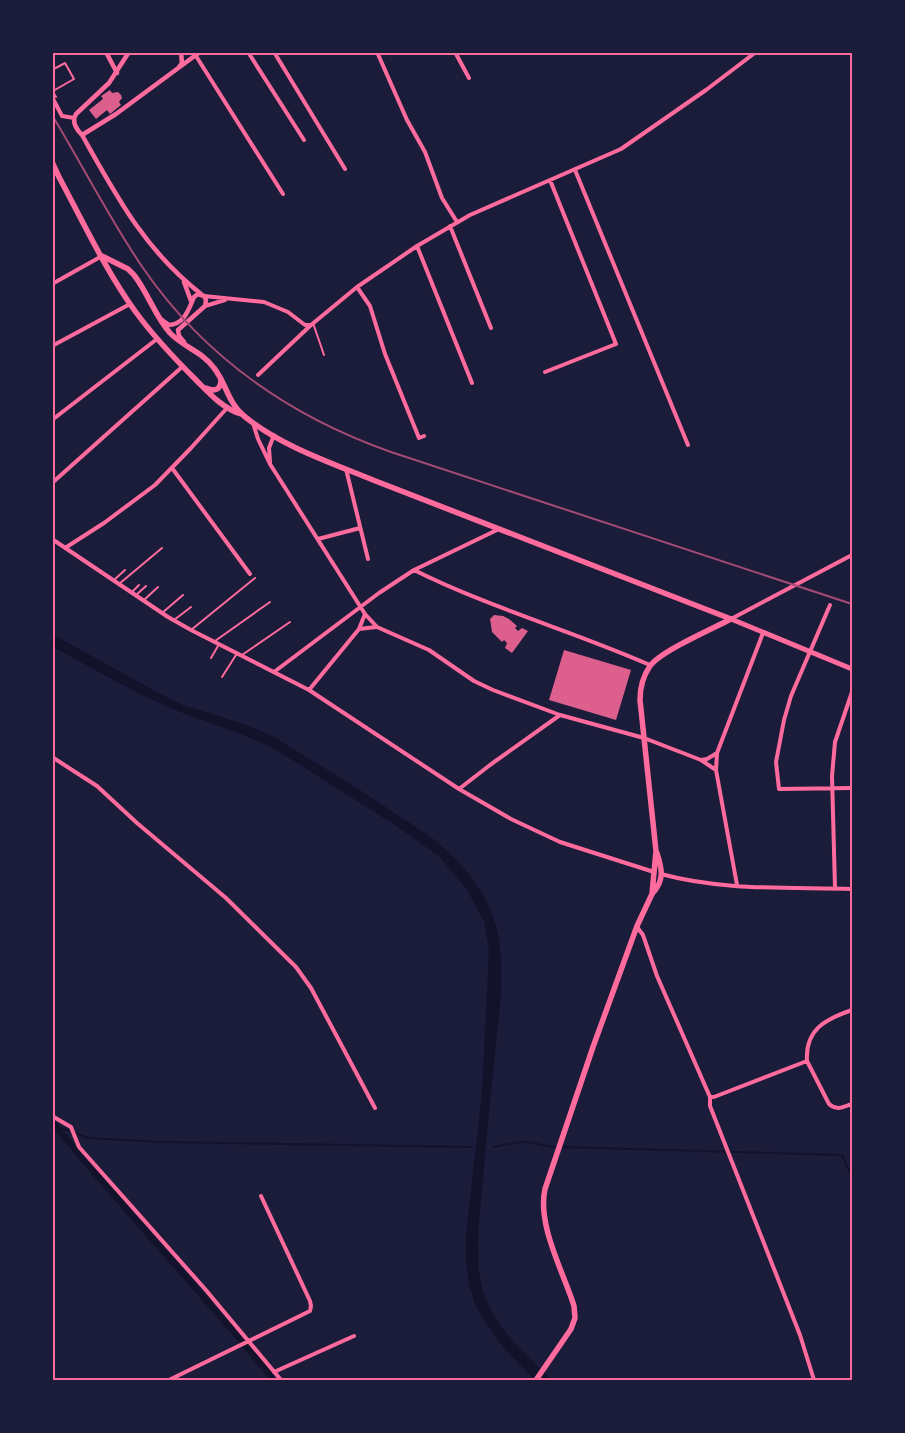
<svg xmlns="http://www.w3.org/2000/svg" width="905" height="1433" viewBox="0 0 905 1433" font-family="Montserrat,sans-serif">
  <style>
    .water { fill: #12122b }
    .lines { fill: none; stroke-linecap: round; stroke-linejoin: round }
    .stream { stroke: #12122b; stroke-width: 2 }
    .canal { stroke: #12122b; stroke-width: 6 }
    .building { fill: #dd5f8e }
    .service { stroke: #ff6b9d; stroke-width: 2 }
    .minor { stroke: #ff6b9d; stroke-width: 4 }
    .tertiary { stroke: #ff6b9d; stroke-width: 4.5 }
    .secondary { stroke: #ff6b9d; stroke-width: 5 }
    .primary { stroke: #ff6b9d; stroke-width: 5.5 }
    .rail { stroke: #a44b75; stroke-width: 2 }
    .neatline { fill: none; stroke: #ff6b9d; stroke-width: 2 }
  </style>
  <rect width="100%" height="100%" fill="#1b1b3a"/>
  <path class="water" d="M52 634 164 696 183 705 247 725 274 737 355 787 428 835C456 856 481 883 493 917 509 960 498 1018 494 1064 488 1120 483 1177 478 1234 478 1255 477 1279 486 1299 499 1332 528 1356 552 1380H535L503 1347 487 1324 475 1304 469 1284 466 1264V1234L482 1093 489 950 484 921 467 890 440 857 395 825 275 749C243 733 208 723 175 710 133 692 93 668 53 647Z"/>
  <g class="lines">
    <path class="stream" d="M55 1126 89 1138 160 1142 473 1147
      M494 1147C504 1145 515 1142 525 1142 536 1143 546 1147 557 1147
      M561 1147 842 1155 852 1177"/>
    <path class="canal" d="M52 1122C124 1210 202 1292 274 1380"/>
  </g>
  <path class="building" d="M110 90 112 93 118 92 121 95 122 98 119 102 121 105 110 114 107 110 96 119 89 110 103 99 101 96Z
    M494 615 503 616 509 619 517 626 515 628 518 631 522 628 528 631 512 653 505 648 507 643 504 640 502 642 492 632 490 619Z
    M564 650 631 670 616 720 549 700Z"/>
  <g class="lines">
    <path class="service" d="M52 70 65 63 74 79 53 91
      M52 90 56 97
      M313 323 324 355
      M114 580 125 570
      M119 584 162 548
      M132 592 139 585
      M136 595 146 586
      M144 600 158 587
      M162 613 183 595
      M174 620 191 607
      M191 630 255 578
      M215 641 270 602
      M242 655 290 622
      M211 658 218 646
      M222 677 236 655"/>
    <path class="minor" d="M248 52 304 140
      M274 52 345 169
      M377 52 407 120 425 152 442 198 457 222
      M455 52 469 78
      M196 56 283 194
      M52 97 62 116 74 118
      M575 170 688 445
      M450 226 491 328
      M417 246 472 383
      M52 284 102 256
      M357 287 370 306 385 354 419 438 424 436
      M204 296 264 302 288 312 305 325H311
      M205 306 225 300
      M52 346 130 304
      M545 372 616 344 550 180
      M258 375 311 325 357 287 417 246 470 215 621 149 706 90 756 52
      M52 420 157 339
      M253 423 258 439 270 464 365 614 377 627 429 650 474 681 493 690 560 715 644 738 701 760 716 770
      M270 462 269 448 274 435
      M172 468 250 574
      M346 469 368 559
      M52 483 182 367
      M52 539 168 617 191 630 309 690 459 789 511 819 560 842 654 872
      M318 539 360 528
      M65 548 104 523 155 485 191 448 227 408
      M414 570C490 608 573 631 650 665
      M830 605 791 696 784 720 776 762 779 789 852 788
      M731 619 852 555
      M359 629 376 627
      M274 672 379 593 414 570 499 529
      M309 690 359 629 365 614
      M52 757 97 786 137 823 226 898 296 967 311 988 375 1108
      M701 760 707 759 717 753
      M459 789 490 765 560 715
      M661 874C723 891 789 887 852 889
      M737 885 716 770 717 753 763 633
      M835 888 832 776 835 742 852 692
      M637 927 643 935 657 976 710 1097H714L807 1061
      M852 1010C826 1019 805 1029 807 1061L829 1104C837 1111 843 1107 852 1104
      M710 1097V1106L800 1335 814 1380
      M52 1116 71 1127 79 1147 205 1289 281 1380
      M274 1372 354 1336
      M169 1380 310 1311 311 1306 310 1301 261 1196"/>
    <path class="tertiary" d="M106 52 117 73
      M129 52 109 83 76 114C71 122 76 129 82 135 117 197 144 249 201 294
      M179 67 182 63 181 52
      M82 135 116 114 200 52
      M184 282 191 301
      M162 320 169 325C185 324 189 308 194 297L198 294 204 296 206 300 205 306 178 330 179 336 184 342"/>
    <path class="secondary" d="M731 619 852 669"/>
    <path class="primary" d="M52 162 59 177C82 220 106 271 135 311 153 336 174 358 196 380 209 393 222 408 241 414
      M102 256 128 269 134 275C148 293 155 316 170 333 183 347 203 352 214 368 226 383 228 403 244 416 281 446 329 462 373 480L731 619
      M206 388C215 392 221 390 221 379
      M652 894C665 880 662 869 657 853
      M536 1380 571 1329 575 1318 574 1306C563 1271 537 1225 545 1189L593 1047 637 926 652 894 656 851 640 700C640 688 643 676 650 666 661 651 712 629 731 619"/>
    <path class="rail" d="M52 115C83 166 110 220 143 268 205 358 289 416 391 452L852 604"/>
  </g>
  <rect width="905" height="1433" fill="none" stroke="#1b1b3a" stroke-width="108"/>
  <rect x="54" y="54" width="797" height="1325" class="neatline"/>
</svg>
